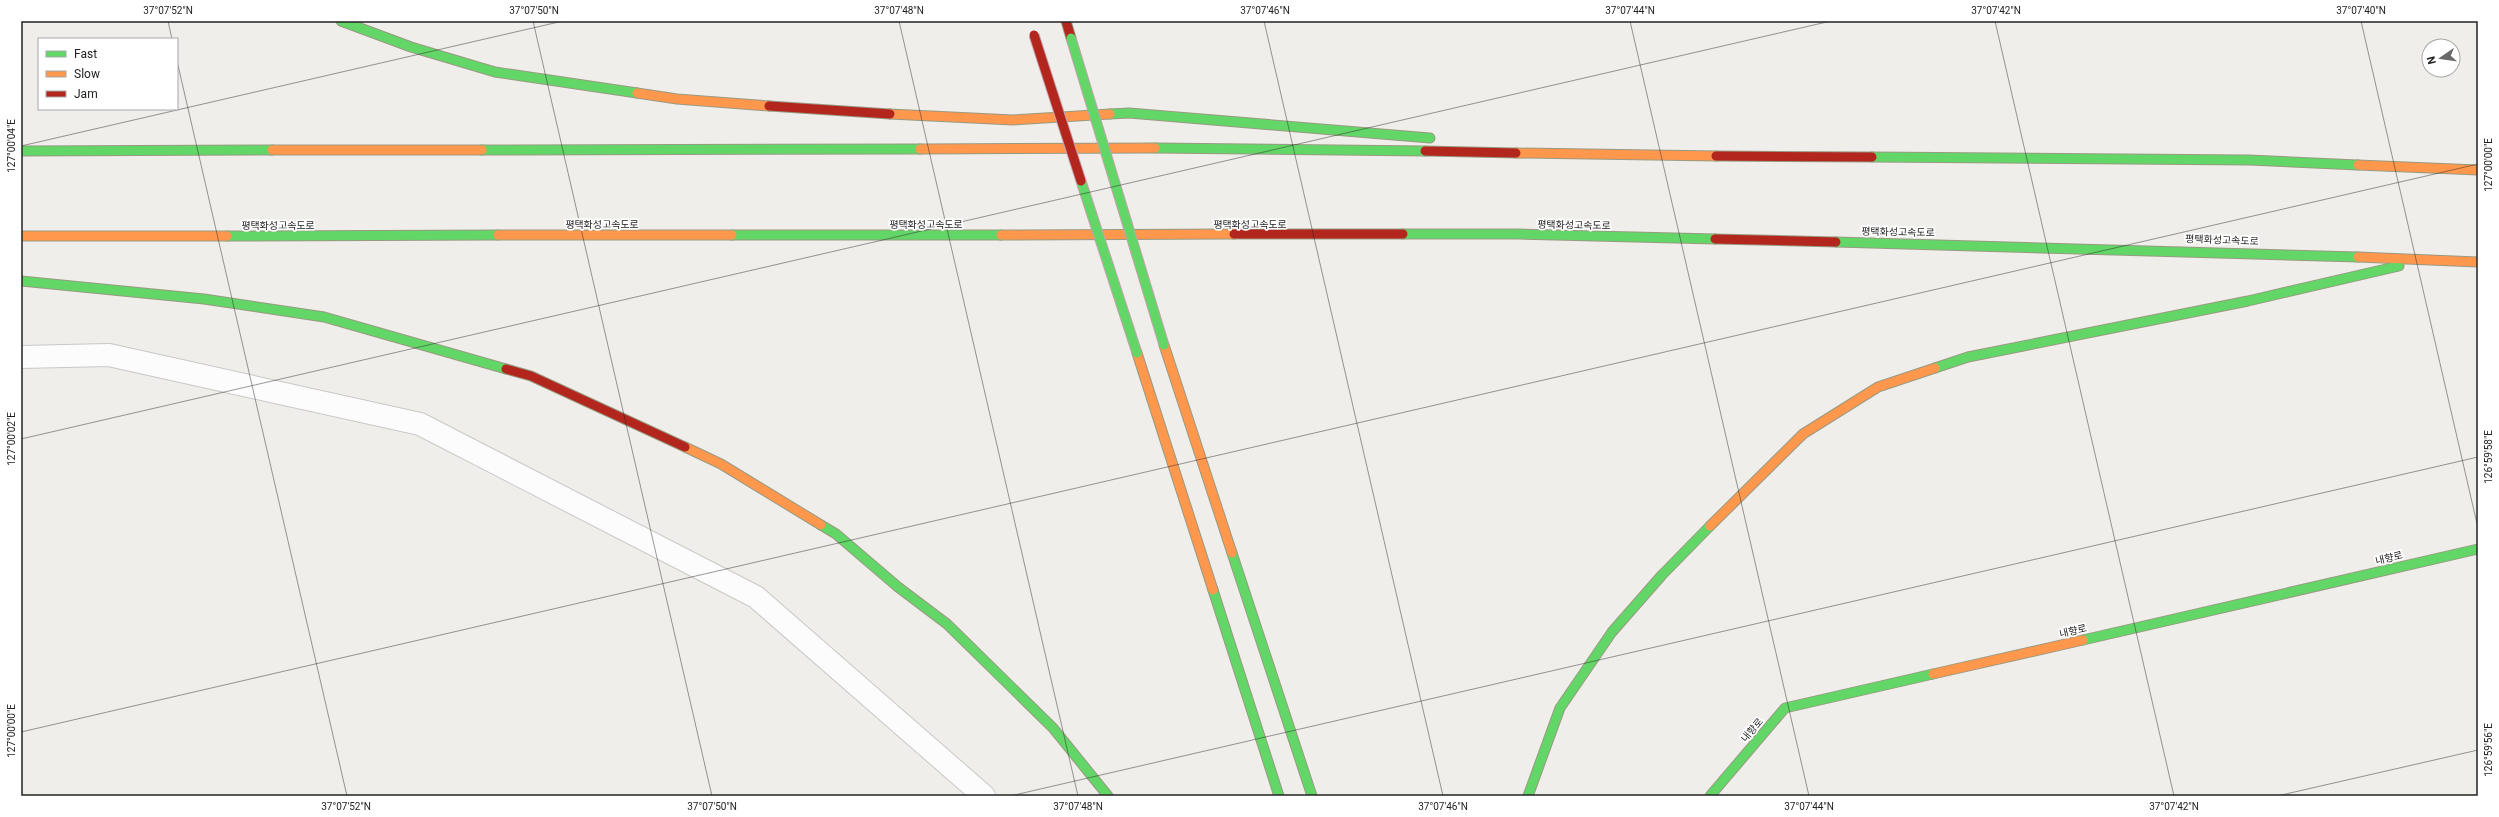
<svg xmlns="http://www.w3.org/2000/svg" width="2499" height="817" viewBox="0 0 2499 817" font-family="Roboto,'Noto Sans KR',sans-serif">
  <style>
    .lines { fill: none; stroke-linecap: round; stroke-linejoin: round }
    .street-casing { stroke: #c9c8c7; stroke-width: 24 }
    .fast-casing { stroke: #999a82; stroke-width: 11 }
    .slow-casing { stroke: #999a82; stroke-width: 11 }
    .jam-casing { stroke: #999a82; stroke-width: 11 }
    .street { stroke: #fdfcfc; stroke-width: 22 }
    .fast { stroke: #63d668; stroke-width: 9 }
    .slow { stroke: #ff974d; stroke-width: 9 }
    .jam { stroke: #b3261e; stroke-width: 9 }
    .fast-bridge-casing { stroke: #c5a2ac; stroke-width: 11; stroke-linecap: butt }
    .jam-bridge-casing { stroke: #c5a2ac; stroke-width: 11; stroke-linecap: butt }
    .fast-bridge { stroke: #63d668; stroke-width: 9 }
    .jam-bridge { stroke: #b3261e; stroke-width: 9 }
    .ticks { fill: none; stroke: #222; stroke-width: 1; stroke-opacity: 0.45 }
    .labels { text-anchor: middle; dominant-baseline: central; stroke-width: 3.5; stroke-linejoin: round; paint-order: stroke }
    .street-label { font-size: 10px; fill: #222; stroke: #fff }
    .neatline { fill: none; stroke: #222; stroke-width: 1.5 }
    .ticks-label { font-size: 10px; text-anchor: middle; fill: #222 }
  </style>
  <rect width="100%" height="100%" fill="#f0eeeb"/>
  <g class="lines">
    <g class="street-casing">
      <path id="street" d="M21 357 109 355 420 424 756 597 984 796"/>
    </g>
    <g class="fast-casing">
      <path id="fast" d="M341 21 411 47 495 72 637 93
        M1110 114 1129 113 1430 138
        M1155 148 1425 151
        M482 150 920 149
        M21 151 272 150
        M1872 157 2249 160 2358 165
        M1403 234H1518L1715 239
        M732 235H1001
        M227 236 498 235
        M1836 242 2358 257
        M21 281 204 299 324 317 506 369
        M1935 368 1968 357 2248 301 2399 266
        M821 525 836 534 898 587 947 624 1053 728 1108 796
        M1232 553 1312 796
        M1213 590 1279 796
        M2083 640 2478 549
        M1528 796 1560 708 1612 632 1662 575 1710 526
        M1710 796 1785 708 1933 674"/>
    </g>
    <g class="slow-casing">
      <path id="slow" d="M637 93 677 99 769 106
        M890 114 1013 120 1110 114
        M920 149 1155 148
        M272 150H482
        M1516 153 1716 156
        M2358 165 2478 170
        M498 235H732
        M1001 235 1234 234
        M21 236H227
        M2358 257 2478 262
        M1164 345 1232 553
        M1137 353 1213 590
        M685 447 721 464 821 525
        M1710 526 1803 434 1878 387 1935 368
        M1933 674 2083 640"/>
    </g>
    <g class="jam-casing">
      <path id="jam" d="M1066 21 1071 38
        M769 106 890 114
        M1425 151 1516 153
        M1716 156 1872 157
        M1234 234H1403
        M1715 239 1836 242
        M506 369 531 376 685 447"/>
    </g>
    <use href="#street" class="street"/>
    <use href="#fast" class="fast"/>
    <use href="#slow" class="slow"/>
    <use href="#jam" class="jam"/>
    <g class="fast-bridge-casing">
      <path id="fast-bridge" d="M1071 38 1164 345
        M1081 181 1137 353"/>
    </g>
    <g class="jam-bridge-casing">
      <path id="jam-bridge" d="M1034 35 1081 181"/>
    </g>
    <use href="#fast-bridge" class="fast-bridge"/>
    <use href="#jam-bridge" class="jam-bridge"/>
  </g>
  <path class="ticks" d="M168 21 172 39M533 21 712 796M899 21 1078 796M1264 21 1443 796M1630 21 1809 796M1995 21 2174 796M2361 21 2478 528M177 61 347 796M21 146 563 21M21 439 1831 21M21 732 2478 164M1010 796 2478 457M2277 796 2478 750"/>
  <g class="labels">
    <g class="street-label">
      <text x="602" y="224">평택화성고속도로</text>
      <text x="926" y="224">평택화성고속도로</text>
      <text x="1250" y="224">평택화성고속도로</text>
      <text x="278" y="225">평택화성고속도로</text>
      <text transform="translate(1574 225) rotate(1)">평택화성고속도로</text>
      <text transform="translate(1898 232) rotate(1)">평택화성고속도로</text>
      <text transform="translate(2222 240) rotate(2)">평택화성고속도로</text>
      <text transform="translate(2389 558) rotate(-13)">내향로</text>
      <text transform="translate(2073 631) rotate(-13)">내향로</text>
      <text transform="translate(1752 730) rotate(-50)">내향로</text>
    </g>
  </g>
  <rect width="2499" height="817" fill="none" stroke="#ffffff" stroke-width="44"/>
  <rect x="38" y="38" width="140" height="72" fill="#ffffff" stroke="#a7a7a7"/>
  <rect x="46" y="51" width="20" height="6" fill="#63d668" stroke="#a7a7a7"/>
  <text x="74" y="58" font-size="12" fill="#222222">Fast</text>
  <rect x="46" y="71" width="20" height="6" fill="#ff974d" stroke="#a7a7a7"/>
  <text x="74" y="78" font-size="12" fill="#222222">Slow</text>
  <rect x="46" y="91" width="20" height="6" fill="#b3261e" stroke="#a7a7a7"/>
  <text x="74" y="98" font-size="12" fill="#222222">Jam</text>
  <g transform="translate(2441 58) rotate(257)"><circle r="19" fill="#ffffff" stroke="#a7a7a7"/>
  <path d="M0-3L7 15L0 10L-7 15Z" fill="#6a6968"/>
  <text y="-6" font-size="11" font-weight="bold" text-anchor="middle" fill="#222222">N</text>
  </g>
  <rect x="22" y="22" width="2455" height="773" class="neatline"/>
  <g class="ticks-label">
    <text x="168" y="14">37°07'52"N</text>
    <text x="534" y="14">37°07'50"N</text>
    <text x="899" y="14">37°07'48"N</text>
    <text x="1265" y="14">37°07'46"N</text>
    <text x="1630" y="14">37°07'44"N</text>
    <text x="1996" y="14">37°07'42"N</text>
    <text x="2361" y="14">37°07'40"N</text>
    <text transform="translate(11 146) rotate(-90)" y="4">127°00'04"E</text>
    <text transform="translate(2488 165) rotate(-90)" y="4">127°00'00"E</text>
    <text transform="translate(11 439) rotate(-90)" y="4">127°00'02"E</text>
    <text transform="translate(2488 457) rotate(-90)" y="4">126°59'58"E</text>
    <text transform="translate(11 731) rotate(-90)" y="4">127°00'00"E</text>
    <text transform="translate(2488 750) rotate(-90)" y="4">126°59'56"E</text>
    <text x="346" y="810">37°07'52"N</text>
    <text x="712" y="810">37°07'50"N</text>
    <text x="1078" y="810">37°07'48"N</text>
    <text x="1443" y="810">37°07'46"N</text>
    <text x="1809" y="810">37°07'44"N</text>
    <text x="2174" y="810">37°07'42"N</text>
  </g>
</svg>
